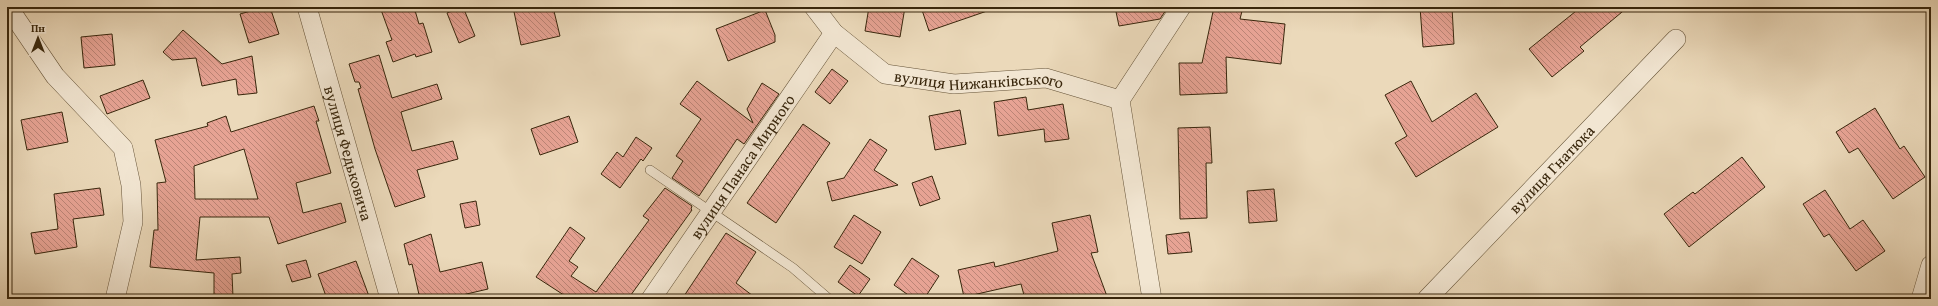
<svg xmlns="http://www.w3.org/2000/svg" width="1938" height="306" viewBox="0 0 1938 306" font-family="'Gentium Book Plus',serif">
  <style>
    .building { fill: url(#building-back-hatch); stroke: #38260c; fill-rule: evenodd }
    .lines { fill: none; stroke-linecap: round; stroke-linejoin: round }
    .lane-casing { stroke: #655338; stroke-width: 10 }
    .street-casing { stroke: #655338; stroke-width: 20 }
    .lane { stroke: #f2e6d2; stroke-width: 9 }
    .street { stroke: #f2e6d2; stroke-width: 19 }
    .labels { text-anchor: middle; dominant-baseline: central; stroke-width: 4; stroke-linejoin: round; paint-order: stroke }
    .street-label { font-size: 16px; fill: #38260c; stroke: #f2e6d2 }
  </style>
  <defs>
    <pattern id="building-back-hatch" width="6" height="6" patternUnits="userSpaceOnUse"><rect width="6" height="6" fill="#e7a394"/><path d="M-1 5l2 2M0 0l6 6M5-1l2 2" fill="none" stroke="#bc8577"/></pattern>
  </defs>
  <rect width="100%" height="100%" fill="#ebd9ba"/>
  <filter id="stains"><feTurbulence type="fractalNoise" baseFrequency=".005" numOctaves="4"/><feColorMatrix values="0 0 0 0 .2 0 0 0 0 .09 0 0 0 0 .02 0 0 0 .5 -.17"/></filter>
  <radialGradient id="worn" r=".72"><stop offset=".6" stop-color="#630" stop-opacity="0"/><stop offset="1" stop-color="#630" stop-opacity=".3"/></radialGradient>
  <path class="building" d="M265 7H270L279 34 249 43 240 14Z
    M380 7H414L419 24 423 23 432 52 416 57 415 54 393 62 386 42 392 40Z
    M461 7H463L475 36 459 43 447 13Z
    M513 7H553L560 36 521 45Z
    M869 7H905L900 37 865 31Z
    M921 7H989L990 10 929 31Z
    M1115 7H1168L1160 19 1119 26Z
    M1214 7H1243L1240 19 1285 24 1281 64 1226 57 1227 93 1180 95 1179 63H1202Z
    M1420 7H1452L1454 44 1423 47Z
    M1581 7H1628L1580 47 1584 51 1552 77 1529 49Z
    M765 10 775 35V42L728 61 716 29Z
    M183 30 222 64 252 56 257 93 238 95 236 79 202 86 196 58 172 60 163 52Z
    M112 34 115 65 84 68 81 37Z
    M379 55 392 98 437 84 442 99 401 112 412 151 453 141 458 159 417 170 425 197 395 207 375 149 358 89 361 88 359 82H355L349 64Z
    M832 69 848 81 830 104 815 92Z
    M143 80 150 98 107 114 100 96Z
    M697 81 753 123 747 109 762 83 779 94 744 144 737 139 699 196 672 178 683 161 676 156 701 119 680 104Z
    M1411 81 1432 122 1476 93 1498 127 1416 177 1395 143 1407 136 1385 95Z
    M1026 97 1028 110 1063 104 1069 139 1045 142 1044 129 998 136 994 102Z
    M314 106 319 121H316L331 173 296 183 303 213 341 203 346 222 278 244 269 217H200L196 260 240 257 241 273 232 274 233 297H214V273L150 267 154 230H158L157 183 166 182 155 140 208 126 207 123 226 116 231 132ZM244 149 258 199H195L194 166Z
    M1875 108 1900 149 1904 146 1925 177 1893 199 1858 148 1849 153 1836 132Z
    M960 110 966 144 935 150 929 116Z
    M62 112 68 142 27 150 21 120Z
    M569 116 578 142 540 155 531 129Z
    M803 124 830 143 776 223 747 203Z
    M1210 127 1212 163H1206L1207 218 1180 219 1178 128Z
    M636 137 652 148 643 161 641 159 620 188 601 174 617 152 623 157Z
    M870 139 887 150 874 170 898 185 832 201 827 182 844 178Z
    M1742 157 1765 187 1689 247 1664 214 1693 192 1695 194Z
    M932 176 940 199 920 206 912 183Z
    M100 188 104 215 73 219 77 247 35 254 31 233 58 229 54 194Z
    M665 188 692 206 691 209 692 210 628 299H570L536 277 570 227 585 238 569 261 578 267 571 276 596 292 649 220 643 216Z
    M1274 189 1277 221 1249 223 1247 191Z
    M1825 190 1850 229 1863 220 1885 251 1856 271 1829 234 1824 237 1803 204Z
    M476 201 480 225 465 228 460 204Z
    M854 215 881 232 862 264 834 247Z
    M1090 215 1098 252 1091 253 1108 299H1025L1021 284 964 297 958 270 994 262 995 267 1058 251 1052 223Z
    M1189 232 1192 252 1168 254 1166 235Z
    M726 233 756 252 736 283 757 299H682Z
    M431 234 440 272 482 262 488 289 458 296 459 299H420L412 264 409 265 404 244Z
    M912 258 939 276 924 299H914L894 285Z
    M306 260 311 277 292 282 286 265Z
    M356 261 370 299H327L318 274Z
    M850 265 870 279 858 296 838 282Z"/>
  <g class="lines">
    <g class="lane-casing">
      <path id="lane" d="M650 170 793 268 829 299"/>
    </g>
    <g class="street-casing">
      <g id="street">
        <path d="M8 7 55 76 123 148 131 185 133 222 115 299"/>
        <path id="s1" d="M307 7 390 299"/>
        <path id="s2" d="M814 7 834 33 885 74 954 84 1046 78 1120 100"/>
        <path id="s3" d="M651 299 834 33"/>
        <path d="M1152 299 1120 100 1181 7"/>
        <path id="s4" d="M1427 299 1676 39"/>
        <path d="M1921 299 1931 265"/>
      </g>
    </g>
    <use href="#lane" class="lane"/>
    <use href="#street" class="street"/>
  </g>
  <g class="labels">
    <g class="street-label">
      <text stroke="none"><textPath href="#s2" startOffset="193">вулиця Нижанківського</textPath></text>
      <text stroke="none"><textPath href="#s1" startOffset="152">вулиця Федьковича</textPath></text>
      <text stroke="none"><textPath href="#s3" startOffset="161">вулиця Панаса Мирного</textPath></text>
      <text stroke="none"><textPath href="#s4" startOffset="180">вулиця Гнатюка</textPath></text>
    </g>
  </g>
  <rect width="1938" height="306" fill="none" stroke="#ebd9ba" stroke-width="24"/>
  <rect x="8" y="8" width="1922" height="290" fill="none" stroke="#38260c" stroke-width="2"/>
  <rect x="12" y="12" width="1914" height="282" fill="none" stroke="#38260c"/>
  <g transform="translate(38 38)" stroke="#f2e6d2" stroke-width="3" paint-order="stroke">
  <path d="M0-3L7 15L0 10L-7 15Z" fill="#38260c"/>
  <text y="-6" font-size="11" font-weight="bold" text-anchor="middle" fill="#38260c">Пн</text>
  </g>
  <rect width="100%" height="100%" filter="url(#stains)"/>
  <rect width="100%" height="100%" fill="url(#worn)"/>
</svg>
